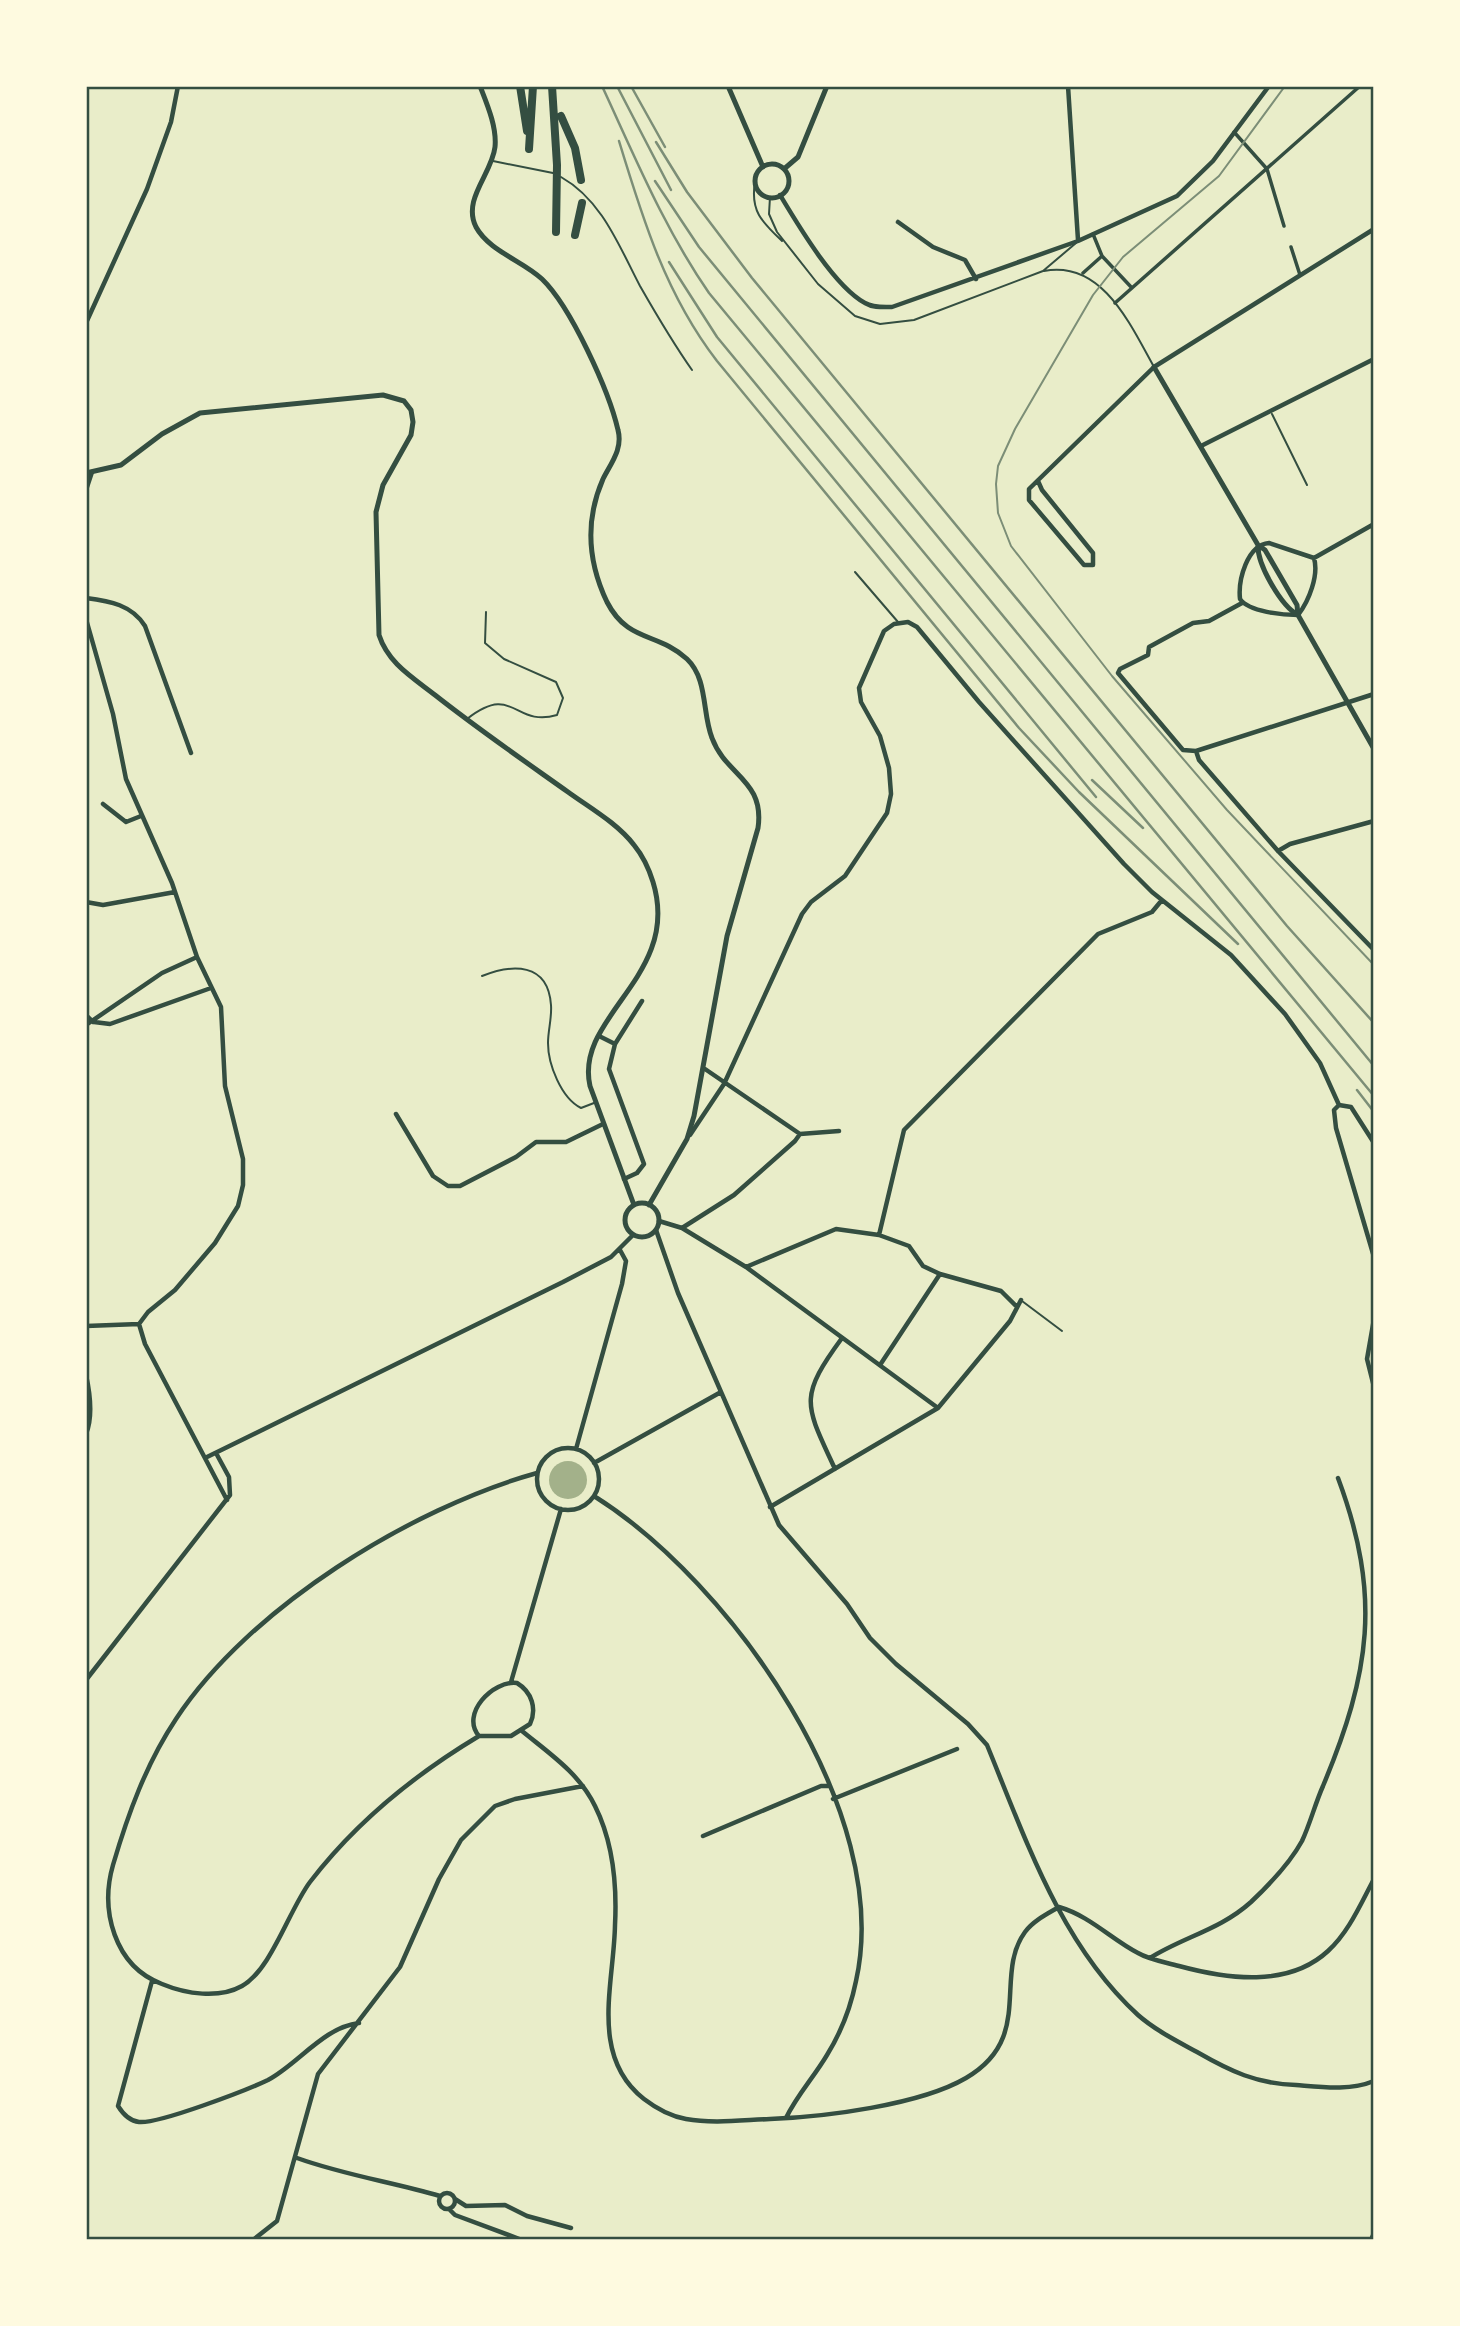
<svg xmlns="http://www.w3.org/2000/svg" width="1460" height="2326" viewBox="0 0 1460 2326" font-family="Karla,sans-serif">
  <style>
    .water { fill: #a3b18a }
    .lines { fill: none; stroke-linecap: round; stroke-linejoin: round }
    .service { stroke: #344e41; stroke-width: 2 }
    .pedestrian { stroke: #344e41; stroke-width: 3.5 }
    .minor { stroke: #344e41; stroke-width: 4.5 }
    .tertiary { stroke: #344e41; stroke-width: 5 }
    .motorway { stroke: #344e41; stroke-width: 8 }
    .tram { stroke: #7c8e77; stroke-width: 2 }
    .rail { stroke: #7c8e77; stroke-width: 2.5 }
    .neatline { fill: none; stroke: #344e41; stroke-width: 2.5 }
  </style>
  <rect width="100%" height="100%" fill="#e9edc9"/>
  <path class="water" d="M549 1480a19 19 0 1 1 38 0a19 19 0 1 1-38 0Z"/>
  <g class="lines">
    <path class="service" d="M493 161 553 173
      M561 177C602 200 619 246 640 286 656 314 673 343 692 370
      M755 182C750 211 762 222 782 241
      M770 197 769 214 777 232 818 284 855 316 880 324 914 320 1043 271 1076 243
      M1044 271C1102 260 1130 324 1154 367
      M1272 414 1307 485
      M855 572 898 622
      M467 719C514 682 514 728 557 715L563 698 556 682 504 659 485 643 486 612
      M482 976C512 964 548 962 551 1005 552 1018 548 1030 548 1043 548 1064 561 1098 581 1108L594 1103
      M1022 1301 1062 1331"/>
    <path class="pedestrian" d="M1234 132 1267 169 1284 226
      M1093 234 1102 256
      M1291 247 1300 275
      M1083 273 1102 256 1132 288
      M1115 303 1360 86"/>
    <path class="minor" d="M1068 86 1078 240
      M780 195C798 225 834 286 865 303 873 308 883 307 892 307L1078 241 1177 196 1213 161 1269 86
      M898 222 933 247 965 260 976 279
      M86 323 147 189 171 122 178 86
      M1201 446 1374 359
      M1038 481 1042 490 1093 553V565H1084L1029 500V489L1154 367 1374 229
      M86 490 92 472
      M1269 543 1314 558C1319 575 1309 601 1298 615 1283 615 1249 612 1240 599 1238 580 1247 545 1269 543Z
      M1314 558 1374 524
      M86 598C110 601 132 605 145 626L191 753
      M86 619 113 714 126 779 172 883 197 957 221 1007 225 1086 243 1159V1185L238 1206 215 1243 175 1290 148 1312 139 1324 145 1344 227 1500
      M1196 751 1199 760 1278 851 1374 950
      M1196 751 1183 750 1118 673 1120 669 1148 655 1149 647 1193 623 1209 621 1242 603
      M1196 751 1374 694
      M103 804 126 822 141 816
      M1278 851 1290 844 1374 821
      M86 902 103 905 175 892
      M86 1015 93 1022
      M94 1022 110 1024 211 988
      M86 1025 162 973 197 957
      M599 1036 615 1044
      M705 1069 800 1134
      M1339 1105 1334 1110 1336 1128 1374 1257
      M1339 1105 1351 1107 1374 1143
      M396 1114 433 1176 448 1186H460L516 1157 536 1142H566L603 1124
      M800 1134 839 1131
      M690 1135 724 1084 802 914 811 902 845 876 887 813 891 794 889 768 880 736 861 702 859 688 884 631 894 624 908 622 917 627 979 702 1124 864 1152 892 1231 955 1285 1014 1320 1063 1339 1105
      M624 1179 637 1173 644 1164 609 1069 615 1044 642 1001
      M659 1221 682 1228 746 1267 938 1408
      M682 1228 734 1195 795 1141 800 1134
      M656 1230 678 1293 779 1525 847 1604 870 1638 896 1664 968 1724 987 1745C1026 1840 1061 1945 1138 2015 1155 2030 1177 2041 1197 2052 1230 2071 1257 2084 1296 2085 1321 2087 1350 2091 1374 2081
      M879 1235 904 1130 1098 934 1152 912 1162 900
      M746 1267 836 1229 879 1235 909 1246 923 1266 940 1274 1001 1291 1017 1307
      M1374 1319 1367 1359 1374 1387
      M86 1326 139 1324
      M880 1365 940 1274
      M86 1375C90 1393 93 1417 86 1434
      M537 1479a31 31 0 1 1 62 0a31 31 0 1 1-62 0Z
      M576 1449 622 1284 626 1261 620 1250
      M207 1457 563 1282 611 1257 633 1235
      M594 1463 721 1392
      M835 1469C805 1404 798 1398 842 1338
      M594 1496C731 1582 894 1812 856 1981 851 2006 840 2034 827 2055 814 2077 797 2095 786 2118
      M770 1507 938 1408 1010 1321 1021 1300
      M86 1680 230 1495 229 1477 216 1453
      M511 1682 561 1509
      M517 1683C532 1692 537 1709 530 1724L511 1736H479C460 1714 493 1680 517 1683Z
      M522 1731C550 1754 579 1773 595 1806 613 1842 617 1886 615 1925 614 1984 589 2056 644 2099 657 2109 669 2116 686 2119 713 2124 743 2120 770 2119 824 2117 920 2105 966 2078 1035 2038 993 1976 1025 1932 1033 1921 1047 1914 1059 1907
      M479 1736C414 1775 356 1822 310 1882 289 1910 271 1970 242 1986 219 1999 186 1994 162 1984 114 1966 100 1910 113 1865 128 1814 146 1764 176 1719 249 1608 411 1508 537 1473
      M833 1799 957 1749
      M703 1836 821 1786H828
      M1059 1907C1090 1916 1111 1939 1138 1953 1150 1960 1165 1962 1179 1966 1227 1979 1288 1988 1328 1951 1349 1932 1361 1903 1374 1879
      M1150 1958C1183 1937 1220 1930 1251 1902 1269 1885 1290 1863 1302 1841 1310 1824 1315 1804 1323 1786 1370 1673 1382 1596 1338 1478
      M152 1981 118 2106C123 2114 129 2121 139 2122 159 2124 247 2090 268 2080 298 2064 324 2027 359 2023
      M297 2158C344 2175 392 2182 440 2196
      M439 2201a8 8 0 1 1 16 0a8 8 0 1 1-16 0Z
      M455 2199 466 2206 505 2205 527 2216 571 2228
      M449 2209 455 2215 522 2240
      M253 2240 277 2221 318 2074 400 1967 439 1879 461 1840 495 1806 515 1799 583 1786
      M1371 2240 1374 2233"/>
    <path class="tertiary" d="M480 86C487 104 497 127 495 147 492 174 462 199 476 227 489 251 523 261 542 279 571 307 609 391 618 430 623 449 611 463 603 479 585 520 588 562 607 602 628 643 658 632 687 659 708 679 702 713 712 738 726 776 765 780 758 828L727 936 694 1116 687 1139 649 1205
      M728 86 763 167
      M755 181a17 17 0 1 1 34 0a17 17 0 1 1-34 0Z
      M784 169 798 157 827 86
      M1154 367 1258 545 1265 550 1297 605 1298 615 1374 749
      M86 473 121 465 162 434 200 413 383 395 404 401 411 410 413 422 411 435 383 485 376 512 379 635C388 663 412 677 435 695 478 729 523 760 568 792 590 808 617 823 634 845 643 856 649 869 653 882 682 976 574 1016 590 1086L634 1205
      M1258 545C1257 564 1281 606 1298 615
      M625 1220a17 17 0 1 1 34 0a17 17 0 1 1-34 0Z"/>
    <path class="motorway" d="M520 86 527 131
      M552 86 557 165 556 232
      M561 116 575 148 581 180
      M529 149 533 86
      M575 235 582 203"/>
    <path class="tram" d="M1285 86 1219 176 1123 257 1093 295 1015 429 998 466 996 484 998 513 1011 546 1112 676 1227 810 1374 965"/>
    <path class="rail" d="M602 86C635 157 664 228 709 293L1374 1096
      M617 86 671 190
      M631 86 665 147
      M619 141C643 220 666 295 717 361L1019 728 1079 792 1238 944
      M656 142 687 192 752 278 1287 926 1374 1023
      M655 181 699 247 1374 1066
      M669 262 717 337 1096 797
      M1092 780 1143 828
      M1357 1090 1374 1112"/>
  </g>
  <rect width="1460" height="2326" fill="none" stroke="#fefae0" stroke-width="175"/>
  <rect x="88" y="88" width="1284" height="2150" class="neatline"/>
</svg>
